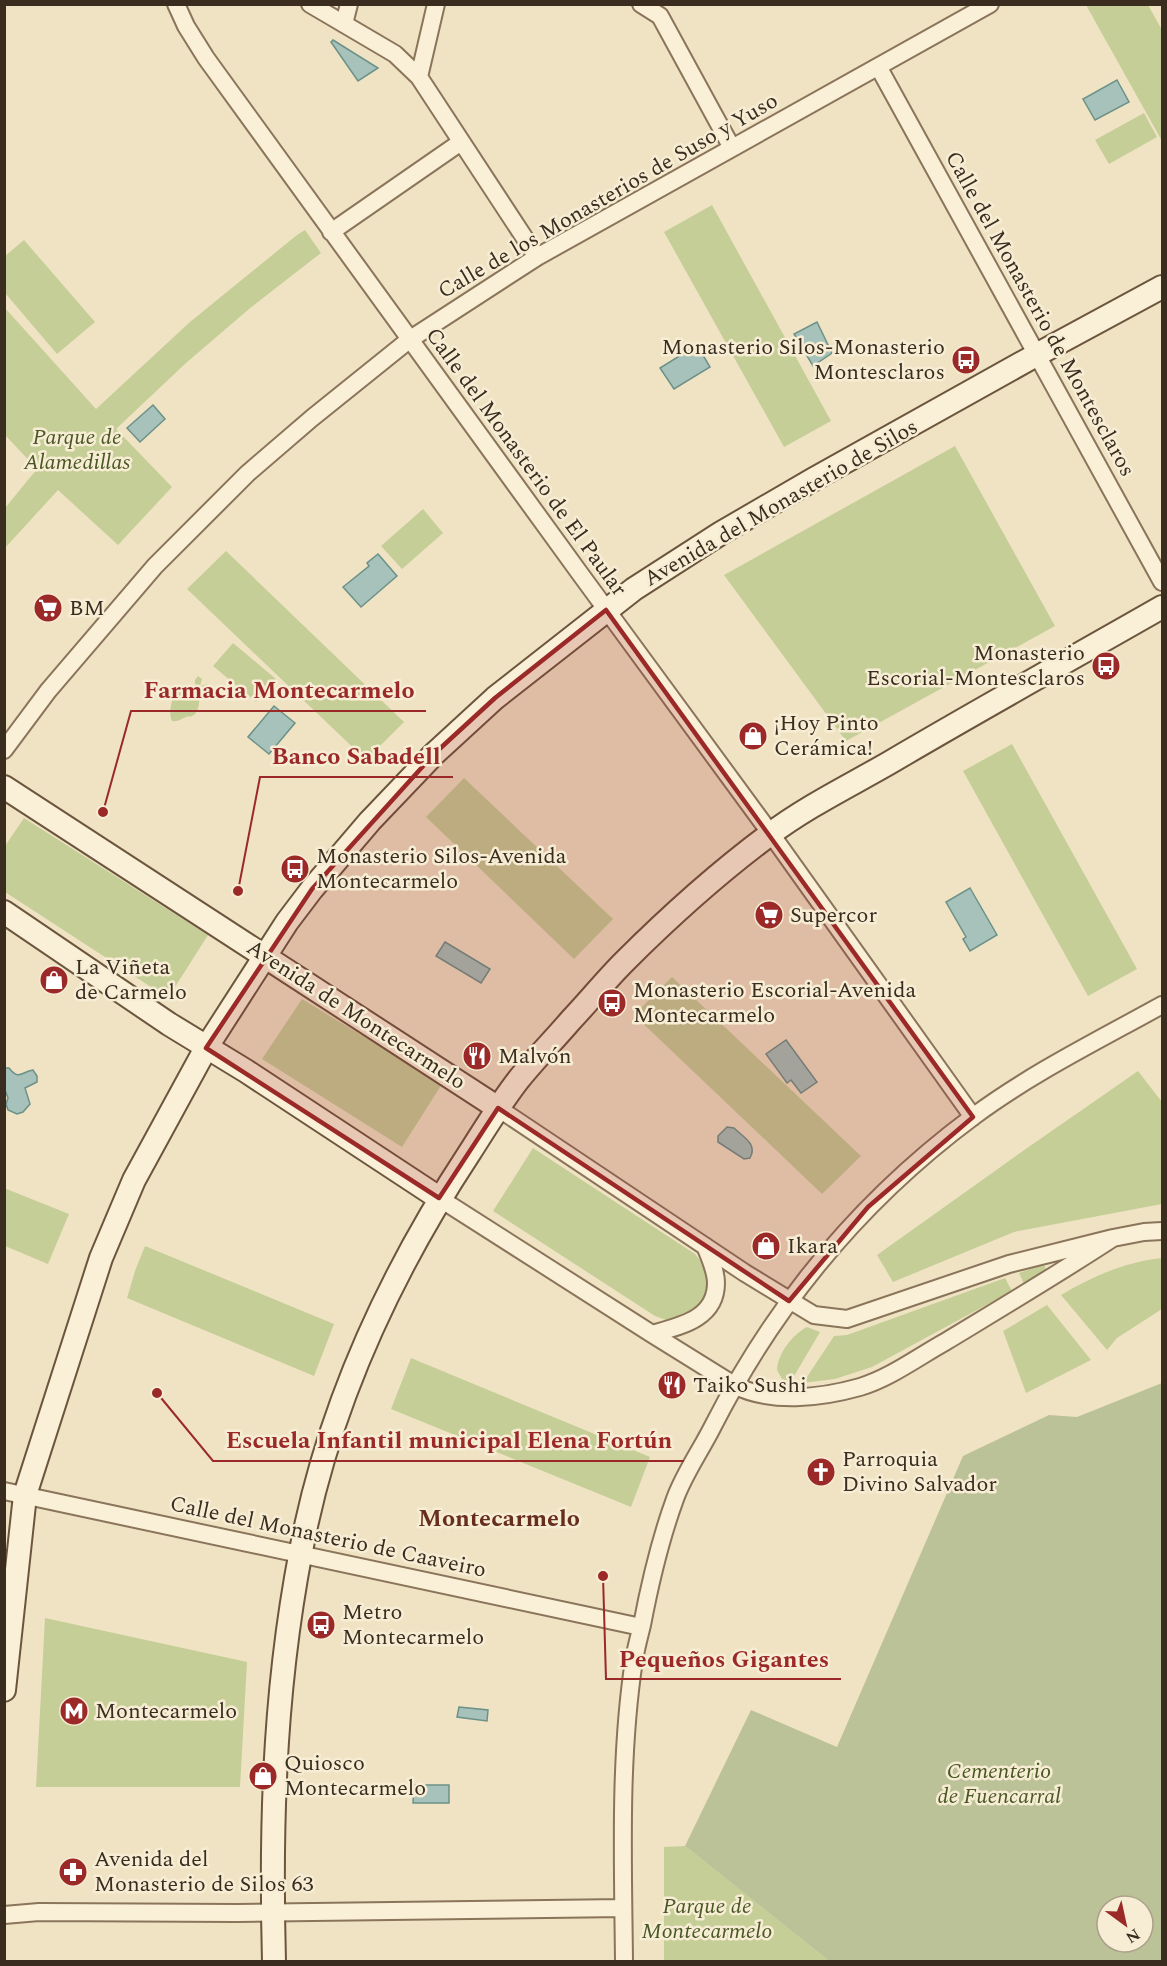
<svg xmlns="http://www.w3.org/2000/svg" width="1167" height="1966" viewBox="0 0 1167 1966" font-family="Spectral,serif">
  <style>
    .green { fill: #c6ce97 }
    .cemetery { fill: #bcc297; fill-rule: evenodd }
    .water { fill: #a6c2ba; stroke: #6c9188; stroke-width: 1.5 }
    .lines { fill: none; stroke-linecap: round; stroke-linejoin: round }
    .street-casing { stroke: #8a745a; stroke-width: 20 }
    .secondary-casing { stroke: #6c553d; stroke-width: 26 }
    .street { stroke: #faf0d7; stroke-width: 16 }
    .secondary { stroke: #faf0d7; stroke-width: 22 }
    .marked { fill: #9b2928; fill-opacity: 0.2; stroke: #9b2928; stroke-width: 4.5; stroke-linejoin: round }
    .labels { text-anchor: middle; dominant-baseline: central; stroke-width: 5; stroke-linejoin: round; paint-order: stroke }
    .street-label { font-size: 22px; fill: #3a2c1e; stroke: #f6edd4 }
    .poi-label { font-size: 22px; fill: #3a2c1e; stroke: #f6edd4; text-anchor: start }
    .park-label { font-size: 22px; font-style: italic; fill: #495724; stroke: #f6edd4 }
    .neighbourhood-label { font-size: 24px; font-weight: bold; fill: #672d1d; stroke: #f6edd4 }
    .leader { fill: none; stroke: #9b2928; stroke-width: 2 }
    .callout-dot { fill: #9b2928; stroke: #f6edd4; stroke-width: 2 }
    .callout-label { font-size: 24px; text-anchor: middle; font-weight: bold; fill: #9b2928; stroke: #f6edd4; stroke-width: 5; stroke-linejoin: round; paint-order: stroke }
  </style>
  <rect width="100%" height="100%" fill="#efe3c4"/>
  <path class="green" d="M1086 5H1148L1162 30V141Z
    M1144 113 1157 137 1109 164 1095 140Z
    M712 205 831 421 784 447 664 232Z
    M305 230 321 253 249 309 186 363 116 429 172 487 118 545 58 490 5 548V508L37 469 5 435V308L96 409 190 322 297 235Z
    M24 240 95 322 57 354 5 293V256Z
    M955 446 1055 626 846 741 724 575Z
    M423 509 443 533 402 569 381 546Z
    M226 551 404 722 366 760 187 589Z
    M233 643 276 679 256 702 213 666Z
    M198 676 202 679 200 686 208 684 211 687 207 691 200 692C199 700 200 713 192 716 190 717 188 716 186 717 180 719 179 722 172 721 168 714 171 693 181 690 184 689 191 689 195 689V680Z
    M1012 744 1137 969 1088 996 963 771Z
    M464 778 613 919 574 959 426 817Z
    M24 818 208 935 168 998 5 892V846Z
    M672 977 861 1156 822 1194 634 1015Z
    M302 999 442 1084 402 1147 262 1059Z
    M1138 1071 1162 1102V1204L1014 1232 893 1282 877 1255 1020 1153Z
    M533 1148 695 1254 707 1269 709 1284 705 1302 694 1314 669 1321 655 1316 493 1211Z
    M4 1188 69 1214 48 1264 5 1246Z
    M145 1246 334 1324 314 1376 127 1298 135 1271Z
    M1162 1258V1309L1117 1338 1107 1350 1061 1295C1093 1276 1125 1262 1162 1258Z
    M1041 1265 1045 1266 1046 1273 1024 1284 1019 1273Z
    M1005 1278 1012 1291 872 1367 835 1379 803 1383 834 1336 847 1335Z
    M1047 1305 1091 1360 1026 1393 1003 1331Z
    M807 1327 820 1332 790 1383 782 1379 777 1370C778 1353 792 1335 807 1327Z
    M411 1358 650 1457 631 1507 391 1409Z
    M45 1618 247 1662 240 1787H36Z
    M685 1846 829 1961H664V1847Z"/>
  <path class="cemetery" d="M1162 1383V1961H829L685 1846 751 1710 837 1747 963 1456 1049 1415 1077 1417ZM1107 1906H1143V1942H1107Z"/>
  <path class="water" d="M333 40 378 68 358 81 331 42Z
    M1117 80 1129 102 1095 120 1083 99Z
    M817 322 832 353 813 366 794 334Z
    M697 345 710 367 674 389 660 368Z
    M153 405 165 419 140 442 127 428Z
    M378 554 397 576 361 607 343 587 369 566 367 563Z
    M274 706 295 723 269 754 248 737Z
    M970 888 997 935 970 951 963 939 966 937 946 902Z
    M445 942 490 969 481 983 436 956Z
    M786 1040 817 1082 801 1093 791 1080 787 1083 766 1054Z
    M5 1068H9C19 1081 21 1072 33 1070L37 1076V1082L25 1088 30 1104 23 1112 17 1114 8 1110 6 1104 8 1098 5 1090Z
    M727 1127 734 1128C743 1137 758 1144 750 1158L744 1159 718 1142V1136Z
    M459 1707 488 1710 487 1721 457 1717Z
    M414 1785H449V1803H413Z"/>
  <g class="lines">
    <g class="street-casing">
      <path id="street" d="M176 4 186 26 206 58 581 575 771 834 973 1117
        M310 4 395 54 419 77 537 257
        M641 4 660 16 732 148
        M344 24 349 4
        M879 68 1162 582
        M419 77 436 4
        M331 232 461 142
        M4 750 48 691 155 566 248 473 312 418 409 340 537 257 990 4
        M498 1108 745 1273 814 1315 847 1319 1009 1264 1113 1238 1144 1232 1162 1231
        M439 1198 652 1334 734 1385C771 1404 821 1398 860 1387 890 1378 918 1357 945 1342 1001 1308 1058 1274 1113 1238
        M652 1334C680 1326 716 1319 716 1283 716 1271 710 1258 705 1246
        M4 1491 641 1627
        M4 1915 39 1912 237 1913 623 1908
        M624 1962C623 1861 619 1759 634 1660 636 1648 639 1637 642 1625 650 1583 660 1540 675 1499 684 1474 701 1450 713 1426 776 1302 862 1199 974 1116 1032 1073 1099 1040 1162 1005"/>
    </g>
    <g class="secondary-casing">
      <path id="secondary" d="M4 787 498 1108
        M4 912 169 1024 246 1071 439 1198
        M4 1690 25 1495 101 1258 134 1180 206 1048 287 922 312 889 370 821 434 754 495 698 634 589 721 533 814 479 1038 354 1162 287
        M274 1962C270 1814 275 1672 306 1526 335 1392 395 1266 470 1152 486 1127 501 1102 519 1079 535 1059 554 1040 571 1020 589 1001 606 980 624 962 669 917 718 873 769 835 806 807 849 786 889 763 979 710 1071 659 1162 607"/>
    </g>
    <use href="#street" class="street"/>
    <use href="#secondary" class="secondary"/>
  </g>
  <path class="marked" d="M606 610 973 1117 868 1207 789 1301 498 1108 439 1198 206 1048 312 889 434 754 495 698Z"/>
  <defs>
    <g id="bus-disc" transform="scale(1.5)"><circle r="9.5" fill="#9b2928" stroke="#f6edd4"/><path d="M-5-6H5V4H4V6H2V4H-2V6H-4V4H-5ZM-3.5-4V0h7V-4ZM-3.5 1.2v1.5H-2V1.2ZM2 1.2v1.5H3.5V1.2Z" fill="#fff"/></g>
    <g id="supermarket-disc" transform="scale(1.5)"><circle r="9.5" fill="#9b2928" stroke="#f6edd4"/><path d="M-6-5.5h2.5l.6 2H6L4.5 2H-2.5L-4.4-4H-6ZM-1.5 3.2a1.3 1.3 0 1 0 .1 0ZM3 3.2a1.3 1.3 0 1 0 .1 0Z" fill="#fff"/></g>
    <g id="shop-disc" transform="scale(1.5)"><circle r="9.5" fill="#9b2928" stroke="#f6edd4"/><path d="M-5-2.5h2.3a2.7 3.5 0 0 1 5.4 0H5L5.5 6h-11ZM-1.5-2.5h3a1.5 2.3 0 0 0-3 0Z" fill="#fff"/></g>
    <g id="restaurant-disc" transform="scale(1.5)"><circle r="9.5" fill="#9b2928" stroke="#f6edd4"/><path d="M-5-6h1v4h1v-4h1v4h1v-4h1v5L-1.5 .5V6h-2V.5L-5-1ZM5-6V6H3V1.5H1.5Q1.5-4 5-6Z" fill="#fff"/></g>
    <g id="church-disc" transform="scale(1.5)"><circle r="9.5" fill="#9b2928" stroke="#f6edd4"/><path d="M-1.2-6h2.4v3.5h3.3v2.4h-3.3V6h-2.4V-.1h-3.3v-2.4h3.3Z" fill="#fff"/></g>
    <g id="metro-disc" transform="scale(1.5)"><circle r="9.5" fill="#9b2928" stroke="#f6edd4"/><path d="M-5.5 5V-5H-3L0 0L3-5H5.5V5H3V-.5L0 4L-3-.5V5Z" fill="#fff"/></g>
    <g id="pharmacy-disc" transform="scale(1.5)"><circle r="9.5" fill="#9b2928" stroke="#f6edd4"/><path d="M-2-6h4v4h4v4h-4v4h-4v-4h-4v-4h4Z" fill="#fff"/></g>
  </defs>
  <g fill-rule="evenodd">
    <use href="#bus-disc" x="966" y="360"/>
    <use href="#supermarket-disc" x="48" y="608"/>
    <use href="#bus-disc" x="1106" y="666"/>
    <use href="#shop-disc" x="753" y="736"/>
    <use href="#bus-disc" x="295" y="869"/>
    <use href="#supermarket-disc" x="769" y="915"/>
    <use href="#shop-disc" x="54" y="980"/>
    <use href="#bus-disc" x="612" y="1003"/>
    <use href="#restaurant-disc" x="477" y="1056"/>
    <use href="#shop-disc" x="766" y="1246"/>
    <use href="#restaurant-disc" x="672" y="1385"/>
    <use href="#church-disc" x="821" y="1472"/>
    <use href="#bus-disc" x="321" y="1625"/>
    <use href="#metro-disc" x="74" y="1711"/>
    <use href="#shop-disc" x="263" y="1776"/>
    <use href="#pharmacy-disc" x="73" y="1872"/>
  </g>
  <g class="labels">
    <g class="street-label">
      <text transform="translate(608 196) rotate(-30)">Calle de los Monasterios de Suso y Yuso</text>
      <text transform="translate(1040 314) rotate(61)">Calle del Monasterio de Montesclaros</text>
      <text transform="translate(526 462) rotate(54)">Calle del Monasterio de El Paular</text>
      <text transform="translate(781 503) rotate(-30)">Avenida del Monasterio de Silos</text>
      <text transform="translate(356 1015) rotate(33)">Avenida de Montecarmelo</text>
      <text transform="translate(328 1537) rotate(12)">Calle del Monasterio de Caaveiro</text>
    </g>
    <g class="poi-label">
      <text x="945" y="347" text-anchor="end">Monasterio Silos-Monasterio<tspan x="945" dy="25">Montesclaros</tspan></text>
      <text x="69" y="608">BM</text>
      <text x="1085" y="653" text-anchor="end">Monasterio<tspan x="1085" dy="25">Escorial-Montesclaros</tspan></text>
      <text x="774" y="723">¡Hoy Pinto<tspan x="774" dy="25">Cerámica!</tspan></text>
      <text x="316" y="856">Monasterio Silos-Avenida<tspan x="316" dy="25">Montecarmelo</tspan></text>
      <text x="790" y="915">Supercor</text>
      <text x="75" y="967">La Viñeta<tspan x="75" dy="25">de Carmelo</tspan></text>
      <text x="633" y="990">Monasterio Escorial-Avenida<tspan x="633" dy="25">Montecarmelo</tspan></text>
      <text x="498" y="1056">Malvón</text>
      <text x="787" y="1246">Ikara</text>
      <text x="693" y="1385">Taiko Sushi</text>
      <text x="842" y="1459">Parroquia<tspan x="842" dy="25">Divino Salvador</tspan></text>
      <text x="342" y="1612">Metro<tspan x="342" dy="25">Montecarmelo</tspan></text>
      <text x="95" y="1711">Montecarmelo</text>
      <text x="284" y="1763">Quiosco<tspan x="284" dy="25">Montecarmelo</tspan></text>
      <text x="94" y="1859">Avenida del<tspan x="94" dy="25">Monasterio de Silos 63</tspan></text>
    </g>
    <g class="park-label">
      <text x="77" y="437">Parque de<tspan x="77" dy="25">Alamedillas</tspan></text>
      <text x="999" y="1771">Cementerio<tspan x="999" dy="25">de Fuencarral</tspan></text>
      <text x="707" y="1906">Parque de<tspan x="707" dy="25">Montecarmelo</tspan></text>
    </g>
    <g class="neighbourhood-label">
      <text x="499" y="1519">Montecarmelo</text>
    </g>
  </g>
  <path class="leader" d="M103 812L131 711H426M238 891L260 777H453M157 1393L213 1461H684M603 1576L606 1679H841"/>
  <g class="callout-dot">
    <circle cx="103" cy="812" r="6"/>
    <circle cx="238" cy="891" r="6"/>
    <circle cx="157" cy="1393" r="6"/>
    <circle cx="603" cy="1576" r="6"/>
  </g>
  <g class="callout-label">
    <text x="279" y="698">Farmacia Montecarmelo</text>
    <text x="356" y="764">Banco Sabadell</text>
    <text x="449" y="1448">Escuela Infantil municipal Elena Fortún</text>
    <text x="724" y="1667">Pequeños Gigantes</text>
  </g>
  <rect width="1167" height="1966" fill="none" stroke="#3a2c1e" stroke-width="12"/>
  <g transform="translate(1125 1924) rotate(147)"><circle r="28" fill="#f6edd4" stroke="#aba08b" stroke-width="1.5"/>
  <path d="M0-4.5L10 22L0 15L-10 22Z" fill="#9b2928"/>
  <text y="-9" font-size="16" font-weight="bold" text-anchor="middle" fill="#3a2c1e">N</text>
  </g>
</svg>
